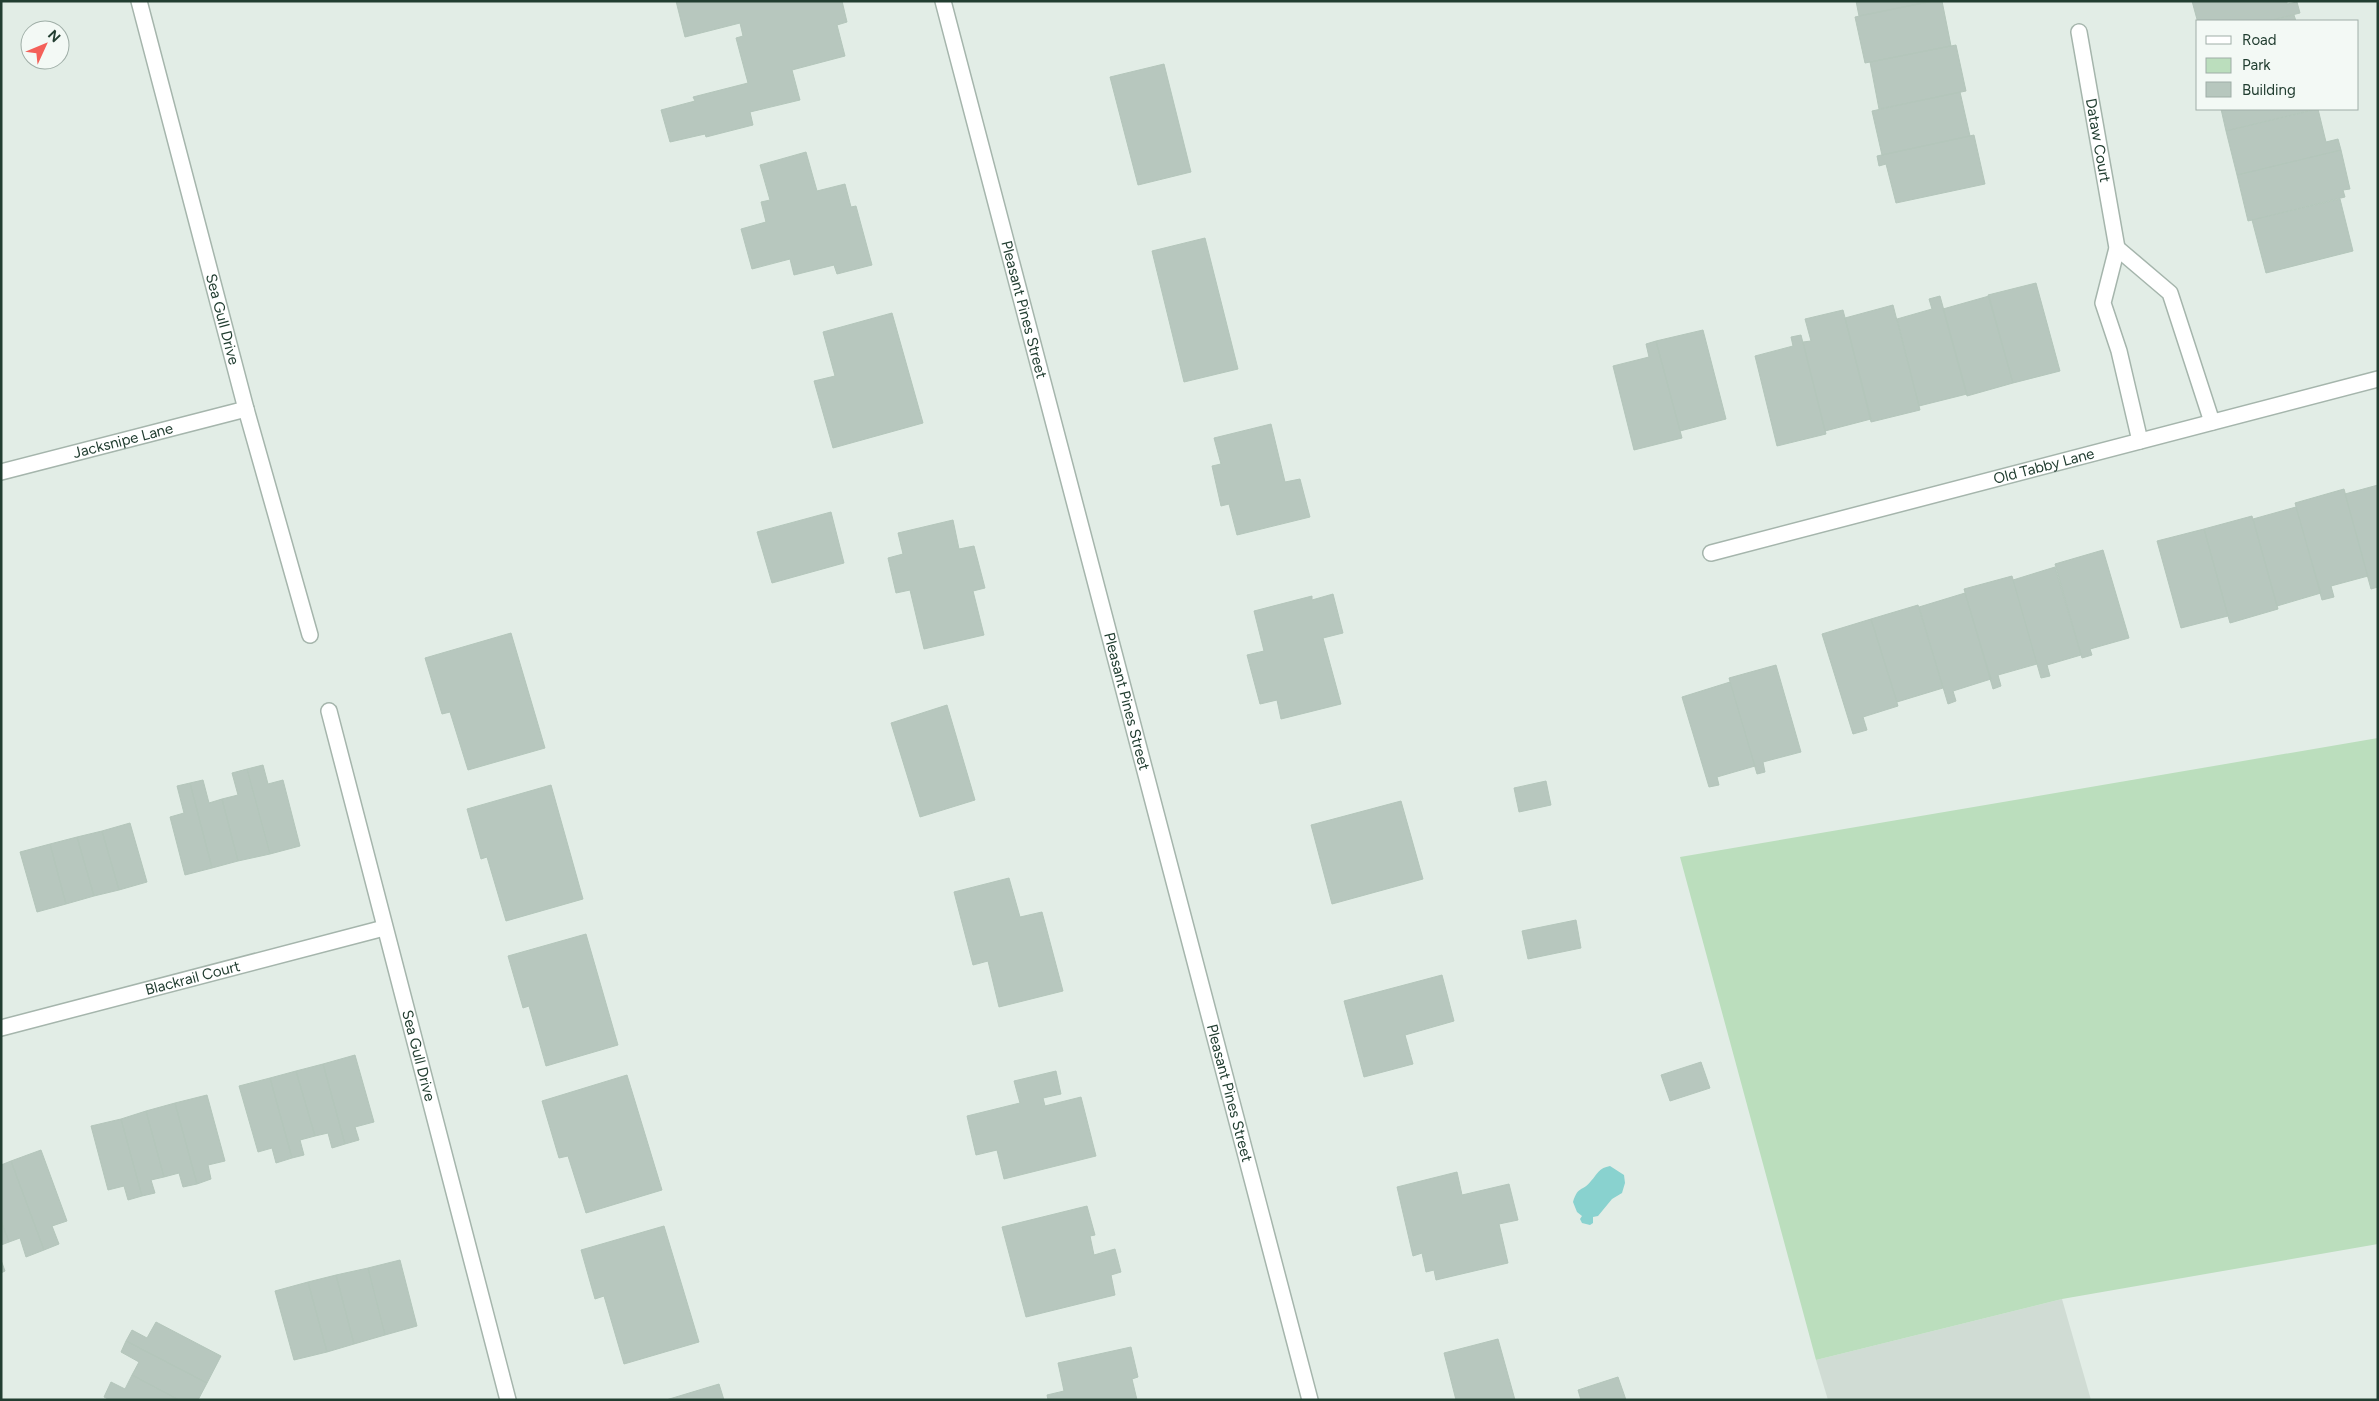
<svg xmlns="http://www.w3.org/2000/svg" width="2379" height="1401" viewBox="0 0 2379 1401" font-family="Figtree,sans-serif">
  <style>
    .built { fill: #d0dcd4 }
    .green { fill: #bbdebd }
    .water { fill: #89d2cf }
    .building { fill: #b7c7be; stroke: #b4c6bb }
    .lines { fill: none; stroke-linecap: round; stroke-linejoin: round }
    .minor-casing { stroke: #a5b5ac; stroke-width: 18 }
    .minor { stroke: #fff; stroke-width: 15 }
    .labels { text-anchor: middle; dominant-baseline: central; stroke-width: 4; stroke-linejoin: round; paint-order: stroke }
    .street-label { font-size: 15px; fill: #223e31; stroke: #f3f9f5 }
  </style>
  <rect width="100%" height="100%" fill="#e2ede6"/>
  <path class="built" d="M2062 1299 2091 1400H1828L1816 1360Z"/>
  <path class="green" d="M2378 738V1244L2062 1299 1816 1360 1680 857Z"/>
  <path class="water" d="M1610 1166 1624 1175 1625 1183 1622 1193 1612 1199 1598 1216 1593 1217V1223L1590 1225 1582 1223 1580 1219 1582 1216 1577 1212 1573 1202C1578 1185 1583 1192 1591 1181 1598 1173 1599 1168 1610 1166Z"/>
  <path class="building" d="M676 1H842L847 22 837 25 845 56 792 70 800 100 750 112 753 125 706 137 705 134 670 142 661 110 695 101 693 97 748 83 736 38 743 36 740 23 685 37Z
    M1856 1H1933L1859 16Z
    M1933 1H1942L1951 46 1865 63 1855 17Z
    M2192 1H2287V4L2297 2 2300 13 2268 21 2198 23Z
    M2294 15 2296 21H2268Z
    M1956 45 1966 91 1879 109 1870 62Z
    M1164 64 1191 172 1138 185 1110 77Z
    M1960 92 1970 136 1882 155 1872 111Z
    M2221 109H2316L2226 131Z
    M2318 109 2326 142 2338 139 2341 150 2237 175 2226 131Z
    M1974 135 1985 184 1896 203 1886 164 1879 166 1877 156Z
    M2341 150 2350 189 2343 190 2345 197 2248 221 2237 175Z
    M806 152 817 191 845 184 851 207 856 206 872 265 837 274 834 265 794 275 790 259 752 269 741 229 766 222 761 202 770 200 760 165Z
    M2340 199 2353 251 2266 273 2252 220Z
    M1205 238 1238 369 1184 382 1152 251Z
    M2036 283 2060 371 2013 383 1988 295Z
    M1940 296 1967 394 1919 406 1897 319 1932 309 1929 299Z
    M1989 296 2013 383 1967 396 1943 309Z
    M1893 305 1920 410 1871 422 1845 318Z
    M1843 310 1871 419 1825 431 1803 342 1811 341 1805 319Z
    M892 313 923 423 833 448 814 381 835 376 823 332Z
    M1703 330 1726 419 1680 431 1656 341Z
    M1801 335 1826 434 1777 446 1755 356 1793 346 1791 337Z
    M1656 341 1682 438 1634 450 1613 366 1649 357 1646 344Z
    M1271 424 1285 482 1300 479 1310 517 1237 535 1229 504 1221 506 1212 466 1221 464 1214 438Z
    M2378 485V587L2371 589 2345 494Z
    M2344 489 2368 576 2331 586 2334 597 2322 600 2295 503Z
    M2296 507 2321 593 2277 606 2253 519Z
    M831 512 844 563 772 583 757 532Z
    M2252 516 2278 609 2230 623 2204 529Z
    M953 520 959 549 974 546 985 588 973 591 984 635 924 649 910 590 896 593 888 558 903 554 898 533Z
    M2204 529 2228 616 2181 628 2157 541Z
    M2103 550 2129 638 2090 649 2092 655 2082 658 2055 564Z
    M2055 567 2081 655 2047 665 2050 676 2041 678 2013 580Z
    M2012 576 2037 664 1998 675 2001 686 1993 689 1964 589Z
    M1965 593 1991 679 1953 691 1956 701 1948 704 1919 607Z
    M1333 594 1343 633 1323 638 1341 704 1281 719 1277 700 1260 704 1247 655 1264 651 1254 611 1312 596V600Z
    M1918 605 1943 688 1897 702 1871 619Z
    M1871 619 1898 706 1863 717 1867 730 1853 734 1822 634Z
    M511 633 545 748 468 770 450 712 442 714 425 658Z
    M1776 665 1801 752 1763 762 1765 772 1757 774 1729 678Z
    M1730 682 1755 766 1717 777 1719 785 1709 787 1682 697Z
    M947 705 975 800 920 817 891 723Z
    M263 765 268 784 283 780 300 846 270 854 247 769Z
    M247 769 270 854 238 861 222 799 238 795 232 773Z
    M203 780 209 803 222 799 238 861 212 868 190 783Z
    M1546 781 1551 805 1519 812 1514 788Z
    M190 783 212 868 185 875 170 817 184 813 177 786Z
    M551 785 583 899 506 921 487 857 481 859 467 809Z
    M1401 801 1423 879 1332 904 1311 825Z
    M130 823 147 882 119 890 102 831Z
    M102 831 119 890 94 896 77 837Z
    M77 837 94 896 66 904 50 844Z
    M50 844 66 904 37 912 20 852Z
    M1009 878 1020 917 1042 912 1063 991 999 1007 988 961 973 965 954 892Z
    M1576 920 1581 948 1528 959 1522 931Z
    M586 934 618 1045 546 1066 529 1006 523 1008 508 956Z
    M1442 975 1454 1021 1405 1035 1413 1064 1364 1077 1344 1001Z
    M355 1055 374 1122 355 1127 359 1140 345 1144 323 1064Z
    M1701 1062 1710 1088 1670 1101 1661 1075Z
    M323 1064 345 1144 332 1148 328 1133 315 1136 296 1071Z
    M296 1071 315 1136 300 1140 304 1155 292 1158 270 1078Z
    M1056 1071 1061 1094 1043 1098 1045 1106 1081 1097 1096 1156 1004 1179 997 1150 976 1155 967 1116 1020 1103 1014 1081Z
    M627 1075 662 1190 586 1213 568 1156 559 1158 542 1101Z
    M270 1078 292 1158 276 1163 272 1148 258 1152 239 1086Z
    M207 1095 225 1161 208 1165 211 1179 197 1184 175 1103Z
    M175 1103 197 1184 183 1187 179 1173 164 1177 146 1111Z
    M146 1111 164 1177 151 1180 155 1193 142 1196 121 1119Z
    M121 1119 142 1196 128 1200 124 1186 108 1190 91 1126Z
    M41 1150 67 1221 52 1226 59 1244 44 1250 11 1161Z
    M11 1161 44 1250 26 1257 20 1238 9 1242 1 1221V1165Z
    M1457 1172 1462 1195 1509 1184 1518 1220 1499 1224 1508 1263 1436 1280 1434 1270 1426 1272 1422 1253 1413 1256 1397 1187Z
    M1087 1206 1095 1235 1090 1236 1094 1255 1115 1249 1121 1272 1111 1275 1115 1295 1026 1317 1002 1227Z
    M1 1221 9 1242 1 1245Z
    M664 1226 699 1342 624 1364 604 1296 595 1299 581 1250Z
    M1 1260 5 1271 1 1273Z
    M400 1260 417 1326 385 1335 368 1268Z
    M368 1268 385 1335 354 1344 336 1275Z
    M336 1275 354 1344 327 1352 308 1282Z
    M308 1282 327 1352 294 1360 275 1291Z
    M156 1322 221 1356 207 1383 126 1341 132 1330 147 1338Z
    M1498 1339 1515 1400H1456L1444 1353Z
    M126 1341 207 1383 198 1400H179L132 1375 139 1362 121 1352Z
    M1131 1347 1138 1377 1132 1379 1137 1400H1048L1047 1395 1064 1391 1058 1363Z
    M132 1375 179 1400H110L104 1397 111 1382 125 1389Z
    M1618 1377 1626 1400H1581L1578 1390Z
    M719 1384 724 1400H666Z"/>
  <g class="lines">
    <g class="minor-casing">
      <g id="minor">
        <path id="s1" d="M139 1 246 409 310 635"/>
        <path id="s2" d="M943 1 1310 1400"/>
        <path id="s3" d="M2079 32 2117 248 2103 303 2119 351 2140 441"/>
        <path d="M2117 248 2170 293 2212 422"/>
        <path id="s4" d="M1 472 246 409"/>
        <path id="s5" d="M1711 553 2378 379"/>
        <path id="s6" d="M329 711 508 1400"/>
        <path id="s7" d="M1 1028 384 928"/>
      </g>
    </g>
    <use href="#minor" class="minor"/>
  </g>
  <g class="labels">
    <g class="street-label">
      <text stroke="none"><textPath href="#s3" startOffset="110">Dataw Court</textPath></text>
      <text stroke="none"><textPath href="#s2" startOffset="319">Pleasant Pines Street</textPath></text>
      <text stroke="none"><textPath href="#s1" startOffset="329">Sea Gull Drive</textPath></text>
      <text stroke="none"><textPath href="#s4" startOffset="126">Jacksnipe Lane</textPath></text>
      <text stroke="none"><textPath href="#s5" startOffset="344">Old Tabby Lane</textPath></text>
      <text stroke="none"><textPath href="#s2" startOffset="724">Pleasant Pines Street</textPath></text>
      <text stroke="none"><textPath href="#s7" startOffset="198">Blackrail Court</textPath></text>
      <text stroke="none"><textPath href="#s6" startOffset="356">Sea Gull Drive</textPath></text>
      <text stroke="none"><textPath href="#s2" startOffset="1129">Pleasant Pines Street</textPath></text>
    </g>
  </g>
  <rect width="2379" height="1401" fill="none" stroke="#223e31" stroke-width="5"/>
  <rect x="2196" y="20" width="162" height="90" fill="#f3f9f5" stroke="#9faea7"/>
  <rect x="2206" y="36" width="25" height="8" fill="#ffffff" stroke="#9faea7"/>
  <text x="2242" y="45" font-size="15" fill="#223e31">Road</text>
  <rect x="2206" y="58" width="25" height="15" fill="#bbdebd" stroke="#9faea7"/>
  <text x="2242" y="70" font-size="15" fill="#223e31">Park</text>
  <rect x="2206" y="82" width="25" height="15" fill="#b7c7be" stroke="#9faea7"/>
  <text x="2242" y="95" font-size="15" fill="#223e31">Building</text>
  <g transform="translate(45 45) rotate(46)"><circle r="24" fill="#f3f9f5" stroke="#9faea7"/>
  <path d="M0-4L9 19L0 12L-9 19Z" fill="#f46059"/>
  <text y="-8" font-size="14" font-weight="bold" text-anchor="middle" fill="#223e31">N</text>
  </g>
</svg>
